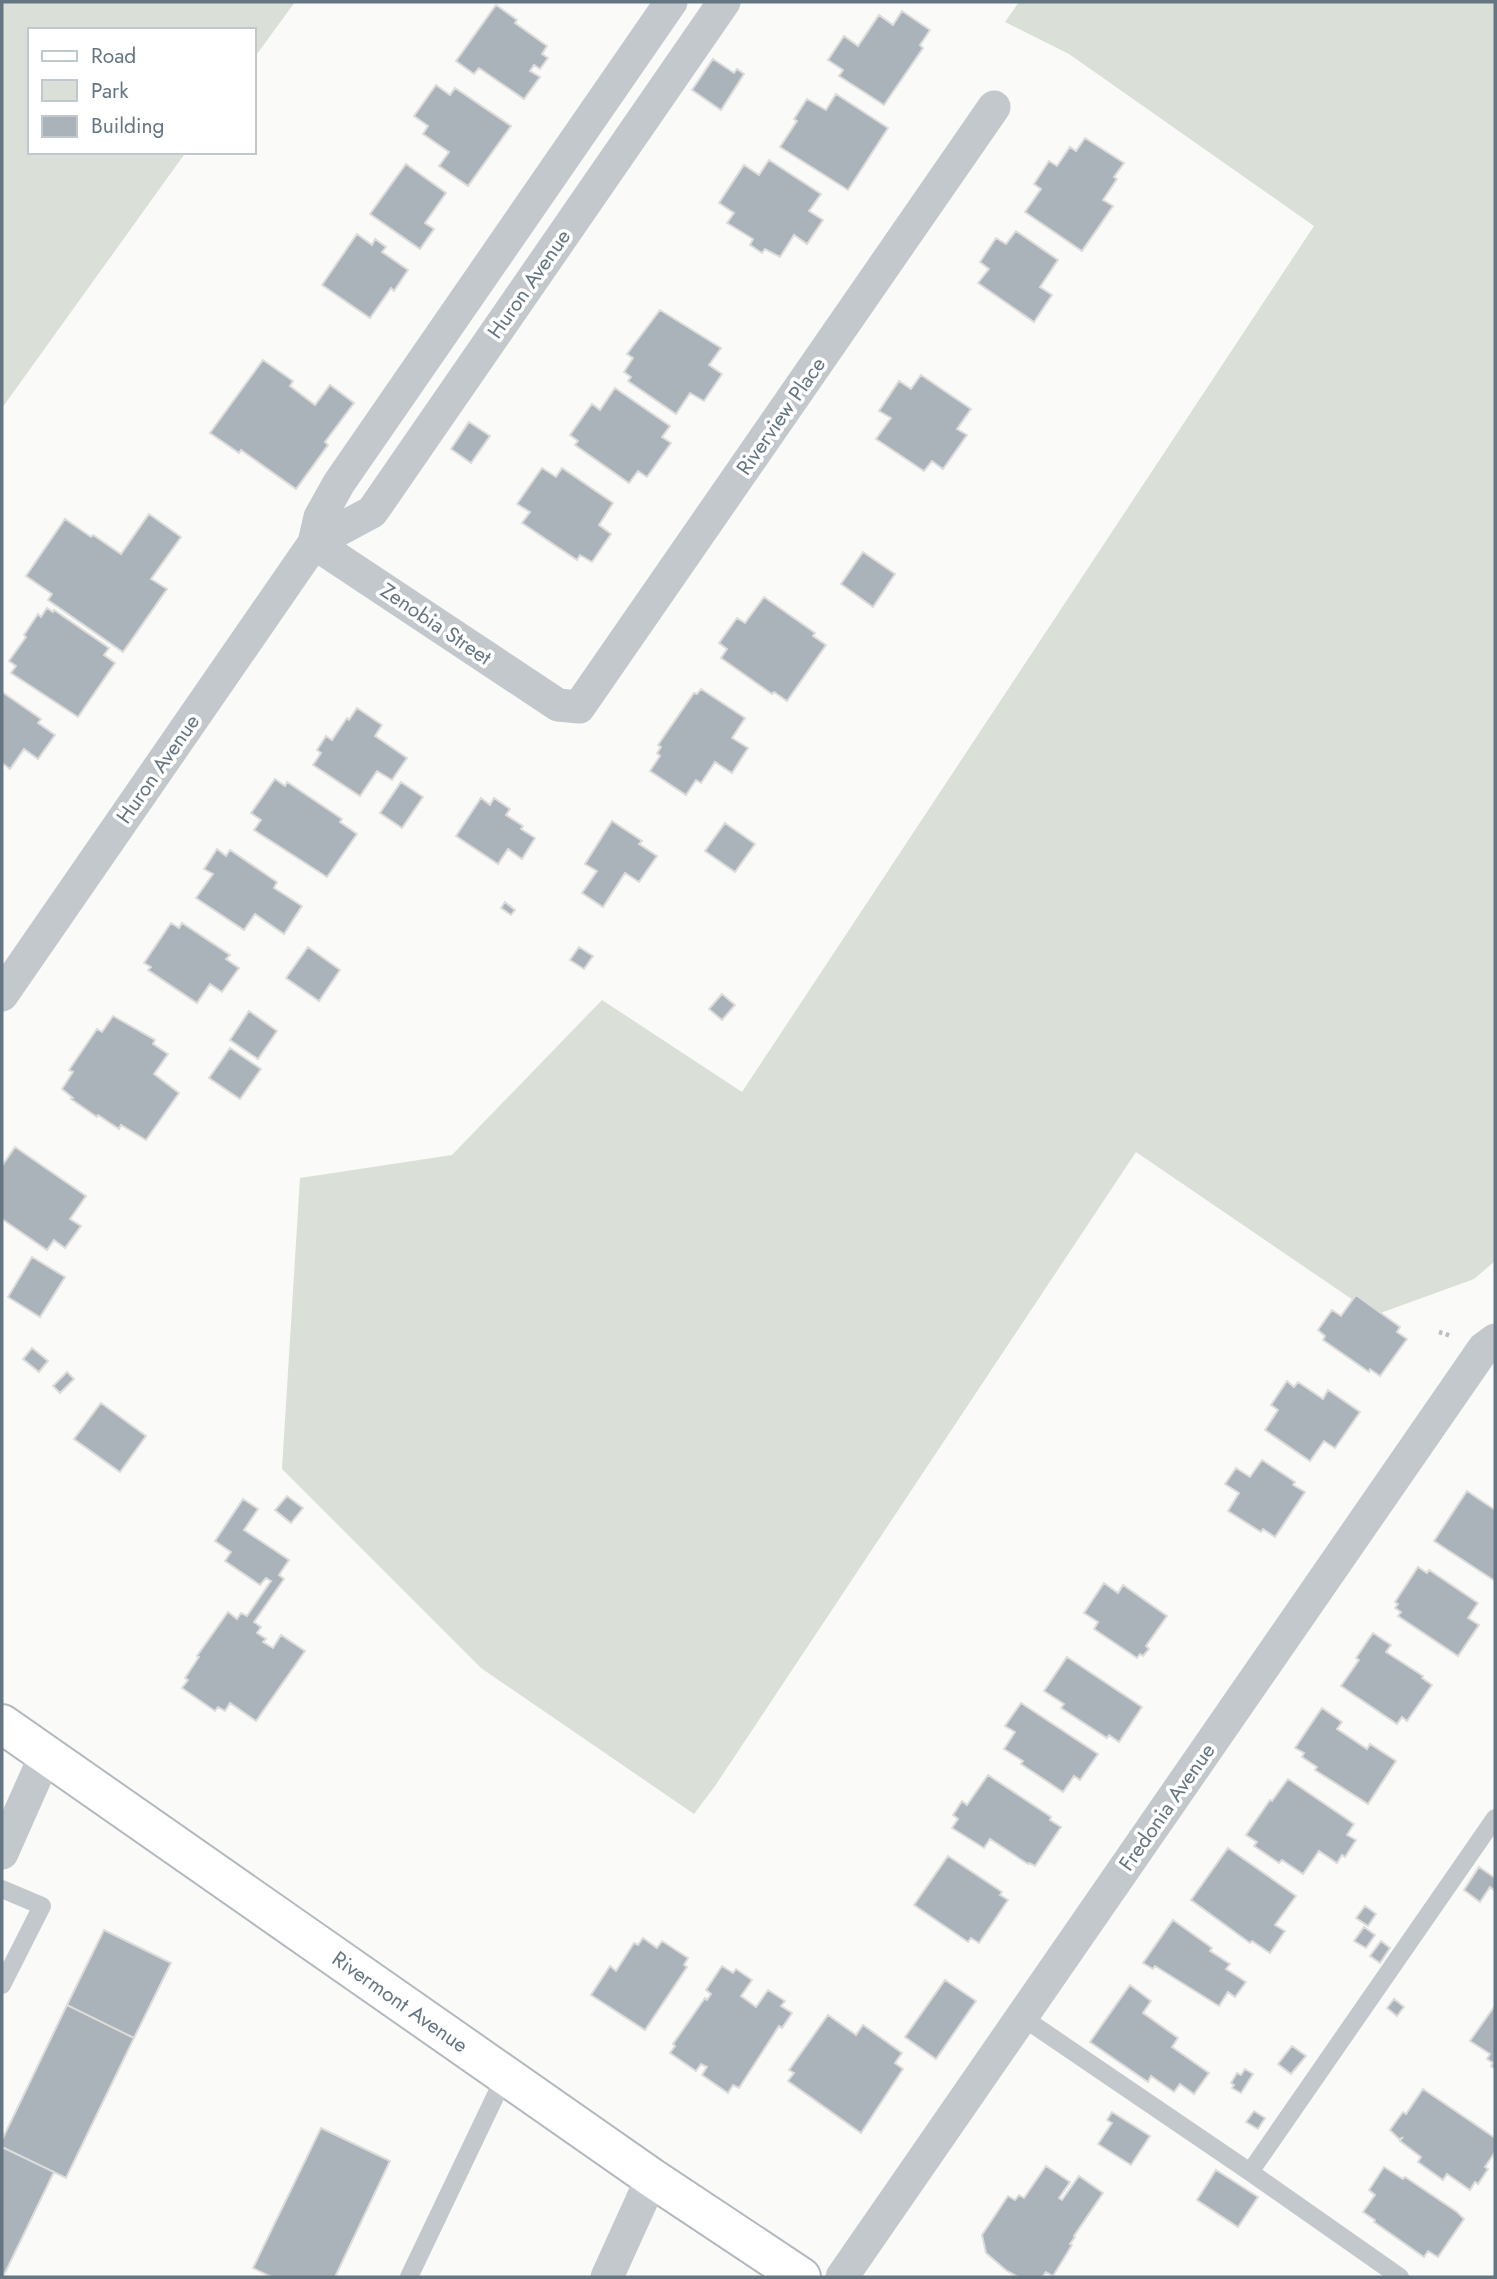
<svg xmlns="http://www.w3.org/2000/svg" width="1497" height="2279" viewBox="0 0 1497 2279" font-family="Jost,sans-serif">
  <style>
    .green { fill: #dadfd7 }
    .building { fill: #aab3b9; stroke: #dcdcda; stroke-width: 2 }
    .lines { fill: none; stroke-linecap: round; stroke-linejoin: round }
    .secondary-casing { stroke: #b3babf; stroke-width: 42 }
    .path { stroke: #bbbfc2; stroke-width: 4.5; stroke-dasharray: 3.5 3.5; stroke-linecap: butt }
    .lane { stroke: #c3c8cc; stroke-width: 18 }
    .street { stroke: #c3c8cc; stroke-width: 33 }
    .secondary { stroke: #fff; stroke-width: 38 }
    .labels { text-anchor: middle; dominant-baseline: central; stroke-width: 7; stroke-linejoin: round; paint-order: stroke }
    .street-label { font-size: 21px; fill: #657683; stroke: #fff }
  </style>
  <rect width="100%" height="100%" fill="#fafaf8"/>
  <path class="green" d="M2 2H295L254 58V30H30V152H186L2 408Z
    M1019 2H1495V1261L1474 1279 1375 1315 1136 1152 715 1786 694 1814 481 1668 282 1469 300 1178 452 1155 602 1000 742 1092 1314 226 1069 54 1005 22Z"/>
  <path class="building" d="M496 5 517 20 515 23 547 46 542 54 548 58 540 69 534 65 530 71 540 77 524 99 479 68 474 74 456 61Z
    M902 11 930 30 920 45 923 48 884 105 839 76 843 70 828 60 844 36 858 46 879 15 893 25Z
    M713 59 734 73 737 69 744 74 721 110 692 90Z
    M436 85 450 95 455 88 511 126 468 186 439 166 449 152 423 134 428 126 414 116Z
    M836 94 888 128 848 190 780 147 797 121 794 119 807 99 826 110Z
    M1085 138 1124 163 1114 177 1117 179 1103 200 1113 206 1082 251 1025 212 1041 189 1034 184 1049 161 1057 166 1070 147 1076 151Z
    M769 160 821 194 809 211 823 220 807 244 794 235 780 257 765 249 762 253 750 245 753 239 727 223 734 213 719 203 744 165 759 175Z
    M406 164 446 193 425 223 434 229 420 249 370 214Z
    M1016 231 1058 260 1040 287 1052 295 1034 322 978 283 989 269 980 262 996 238 1006 244Z
    M357 234 372 245 375 239 386 247 382 252 408 270 394 291 391 288 370 318 322 285Z
    M660 310 721 348 709 365 722 374 704 401 690 393 676 414 628 381 631 377 624 372 633 358 627 354Z
    M263 360 293 381 290 386 315 405 330 385 354 403 325 442 328 445 296 489 241 450 239 453 210 433Z
    M921 375 971 409 957 429 967 435 943 469 932 461 924 471 876 439 891 418 879 411 899 381 911 389Z
    M615 388 670 426 662 437 671 443 647 477 638 471 629 483 575 445 578 441 570 435 592 404 600 410Z
    M469 422 490 436 471 463 451 449Z
    M542 468 556 477 562 468 613 503 599 525 611 534 592 562 580 555 577 560 522 523 530 512 517 504Z
    M149 514 181 537 151 579 167 589 123 652 48 600 52 594 26 576 65 519 91 537 93 535 121 554Z
    M863 552 895 574 873 607 841 584Z
    M764 597 815 633 813 636 826 645 787 701 774 692 772 694 721 658 727 649 719 643 737 618 745 623Z
    M47 608 53 612 54 610 109 648 104 655 115 663 78 717 11 673 16 666 9 661 26 637 24 635 38 614 41 617Z
    M701 689 745 718 732 738 748 748 732 773 715 762 701 783 696 780 686 795 650 771 660 756 657 753 661 747 658 745 694 693 697 694Z
    M2 692 41 719 38 723 55 735 38 759 24 749 10 769 2 763Z
    M357 708 382 725 375 736 407 758 392 780 377 771 360 796 313 765 321 753 317 750 326 736 332 740 347 718 349 720Z
    M275 779 285 786 287 782 342 819 340 822 357 834 327 877 254 830 261 820 251 813Z
    M401 782 423 797 402 828 380 813Z
    M481 798 490 805 494 798 510 809 506 815 523 826 521 829 535 838 522 859 508 849 498 864 456 836Z
    M612 821 642 841 639 844 657 856 639 882 625 873 603 907 582 893 597 871 585 864Z
    M725 823 755 844 735 872 705 851Z
    M217 849 226 856 230 850 277 882 274 888 302 906 284 934 255 914 244 930 196 898 213 874 204 869Z
    M505 902 515 910 511 915 501 908Z
    M171 923 179 928 182 923 230 955 226 959 239 968 222 992 210 984 197 1003 148 970 151 967 144 963Z
    M308 947 340 970 319 1001 286 978Z
    M579 947 593 956 584 969 570 960Z
    M722 994 735 1005 722 1020 709 1009Z
    M249 1011 277 1031 258 1059 230 1040Z
    M113 1016 155 1040 153 1044 168 1054 154 1074 179 1093 146 1140 121 1125 119 1129 98 1115 97 1117 71 1099 73 1098 62 1089 73 1072 69 1070 97 1029 102 1032Z
    M230 1048 261 1069 240 1099 209 1078Z
    M15 1147 86 1196 70 1219 81 1226 65 1248 54 1240 47 1250 2 1219V1166Z
    M32 1257 65 1277 40 1317 8 1297Z
    M1356 1295 1400 1327 1397 1332 1407 1339 1380 1376 1370 1369 1369 1372 1323 1340 1325 1336 1318 1330 1332 1310 1341 1316Z
    M32 1348 48 1361 39 1372 23 1359Z
    M67 1372 74 1379 60 1393 53 1386Z
    M1287 1381 1294 1387 1298 1382 1323 1399 1328 1390 1360 1412 1335 1448 1324 1441 1310 1461 1265 1430 1278 1410 1271 1405Z
    M101 1403 146 1436 120 1472 74 1439Z
    M1262 1460 1295 1482 1293 1485 1305 1492 1275 1537 1263 1529 1261 1532 1228 1511 1239 1493 1225 1484 1236 1468 1250 1477Z
    M1467 1491 1495 1510V1581L1434 1541Z
    M287 1496 303 1508 291 1523 275 1510Z
    M243 1499 258 1509 244 1530 289 1560 279 1575 284 1579 254 1622 261 1627 257 1633 266 1639 263 1642 273 1648 281 1635 305 1651 256 1721 230 1703 225 1711 218 1707 215 1711 182 1688 188 1680 185 1678 199 1657 197 1656 228 1612 237 1619 241 1613 247 1616 271 1581 266 1578 260 1585 225 1561 231 1552 215 1541Z
    M1418 1567 1427 1573 1429 1570 1478 1603 1468 1618 1479 1625 1458 1656 1398 1616 1401 1612 1395 1608 1398 1604 1395 1602Z
    M1104 1583 1118 1593 1123 1585 1167 1616 1146 1646 1149 1649 1143 1656 1140 1654 1137 1658 1094 1629 1098 1622 1084 1613Z
    M1373 1633 1391 1645 1386 1652 1423 1676 1422 1678 1432 1685 1407 1721 1402 1717 1397 1724 1341 1686 1359 1660 1356 1658Z
    M1067 1657 1142 1707 1119 1742 1109 1735 1107 1738 1061 1708 1064 1704 1044 1691Z
    M1021 1703 1098 1754 1080 1780 1074 1776 1063 1792 1021 1764 1023 1761 1004 1749 1015 1732 1005 1726Z
    M1322 1708 1342 1722 1337 1729 1367 1749 1370 1744 1396 1761 1368 1804 1315 1770 1317 1767 1302 1757 1304 1753 1295 1748Z
    M988 1775 1051 1817 1050 1820 1061 1827 1035 1866 1029 1863 1028 1864 990 1839 984 1848 952 1828 958 1819 953 1815 962 1801 967 1805Z
    M1288 1779 1354 1824 1347 1835 1356 1840 1345 1857 1342 1855 1337 1863 1319 1851 1303 1874 1282 1860 1279 1863 1254 1846 1257 1842 1246 1835 1270 1800 1272 1801Z
    M1228 1848 1296 1896 1275 1925 1285 1931 1270 1953 1252 1941 1250 1943 1191 1900Z
    M948 1856 1002 1892 1000 1895 1008 1900 979 1943 971 1938 968 1942 914 1905Z
    M1479 1867 1495 1878V1887L1494 1890 1490 1887 1480 1902 1464 1890Z
    M1365 1906 1376 1914 1368 1926 1356 1918Z
    M1173 1920 1212 1948 1210 1951 1230 1964 1226 1969 1246 1982 1235 1997 1228 1992 1219 2006 1155 1966 1153 1969 1143 1963Z
    M1364 1927 1375 1935 1366 1948 1354 1941Z
    M104 1930 171 1963 134 2038 67 2005Z
    M643 1938 657 1948 662 1941 688 1958 684 1965 687 1967 645 2030 591 1995 610 1966 616 1971 634 1943 638 1945Z
    M1381 1941 1390 1948 1380 1963 1370 1956Z
    M722 1966 733 1973 736 1969 752 1980 741 1996 756 2007 768 1990 785 2001 781 2006 792 2013 782 2028 779 2026 739 2088 733 2085 728 2093 702 2075 707 2067 701 2064 696 2071 670 2053 675 2046 673 2044 705 1998 707 2000 711 1994 706 1990Z
    M945 1980 976 2001 936 2059 905 2037Z
    M1130 1985 1151 2001 1143 2013 1178 2038 1172 2047 1209 2073 1194 2094 1180 2084 1174 2092 1151 2076 1148 2082 1090 2042Z
    M1394 1999 1404 2007 1397 2016 1387 2008Z
    M67 2005 134 2038 66 2178 2 2147V2140Z
    M1494 2007 1495 2008V2069L1491 2066 1493 2063 1487 2059 1490 2054 1470 2041Z
    M828 2015 856 2035 863 2025 902 2053 895 2063 903 2069 861 2133 788 2081 794 2073 789 2070Z
    M1292 2046 1306 2056 1291 2074 1278 2064Z
    M1245 2069 1253 2074 1241 2093 1232 2088 1234 2085 1231 2083 1237 2073 1241 2075Z
    M1423 2089 1495 2138V2152L1485 2167 1488 2169 1478 2184 1475 2182 1470 2190 1447 2174 1443 2180 1418 2162 1421 2157 1400 2141 1402 2138 1399 2139 1390 2130 1403 2112 1406 2114Z
    M1254 2111 1265 2118 1258 2129 1246 2122Z
    M1112 2112 1150 2136 1131 2165 1098 2144 1112 2123 1107 2120Z
    M321 2128 390 2161 335 2277H271L253 2268Z
    M2 2147 54 2172 3 2277H2Z
    M1046 2166 1070 2182 1059 2198 1062 2200 1079 2176 1103 2193 1074 2236 1075 2237 1070 2244 1072 2245 1053 2276 1046 2272 1042 2277H1018L1007 2271 986 2253 982 2235 1008 2196 1015 2200 1019 2195 1024 2198Z
    M1384 2167 1403 2179 1405 2177 1457 2212 1464 2219 1438 2257 1428 2251 1424 2257 1374 2222 1375 2220 1363 2212 1375 2195 1369 2190Z
    M1216 2170 1258 2197 1238 2227 1197 2200Z"/>
  <g class="lines">
    <g class="secondary-casing">
      <path id="secondary" d="M2 1724 652 2178 801 2277"/>
    </g>
    <path class="path" d="M1439 1332 1451 1336"/>
    <path class="lane" d="M2 1889 42 1906 2 1985
      M1022 2017 1250 2172 1400 2277
      M1250 2172 1495 1818
      M409 2277 505 2076"/>
    <path class="street" d="M314 543 558 705 579 707 994 107
      M314 543 372 512 724 2
      M2 995 314 543 320 517 339 483 671 2
      M2 1853 46 1754
      M607 2277 652 2178
      M842 2277 1484 1348 1495 1340"/>
    <use href="#secondary" class="secondary"/>
  </g>
  <g class="labels">
    <g class="street-label">
      <text transform="translate(529 284) rotate(-55)">Huron Avenue</text>
      <text transform="translate(781 416) rotate(-55)">Riverview Place</text>
      <text transform="translate(436 624) rotate(34)">Zenobia Street</text>
      <text transform="translate(158 769) rotate(-55)">Huron Avenue</text>
      <text transform="translate(1167 1807) rotate(-55)">Fredonia Avenue</text>
      <text transform="translate(400 2002) rotate(35)">Rivermont Avenue</text>
    </g>
  </g>
  <rect width="1497" height="2279" fill="none" stroke="#657683" stroke-width="7"/>
  <rect x="28" y="28" width="228" height="126" fill="#ffffff" stroke="#c1c8cd" stroke-width="2"/>
  <rect x="42" y="51" width="35" height="10" fill="#ffffff" stroke="#c1c8cd" stroke-width="2"/>
  <text x="91" y="63" font-size="21" fill="#657683">Road</text>
  <rect x="42" y="80" width="35" height="21" fill="#dadfd7" stroke="#c1c8cd" stroke-width="2"/>
  <text x="91" y="98" font-size="21" fill="#657683">Park</text>
  <rect x="42" y="116" width="35" height="21" fill="#aab3b9" stroke="#c1c8cd" stroke-width="2"/>
  <text x="91" y="133" font-size="21" fill="#657683">Building</text>
</svg>
